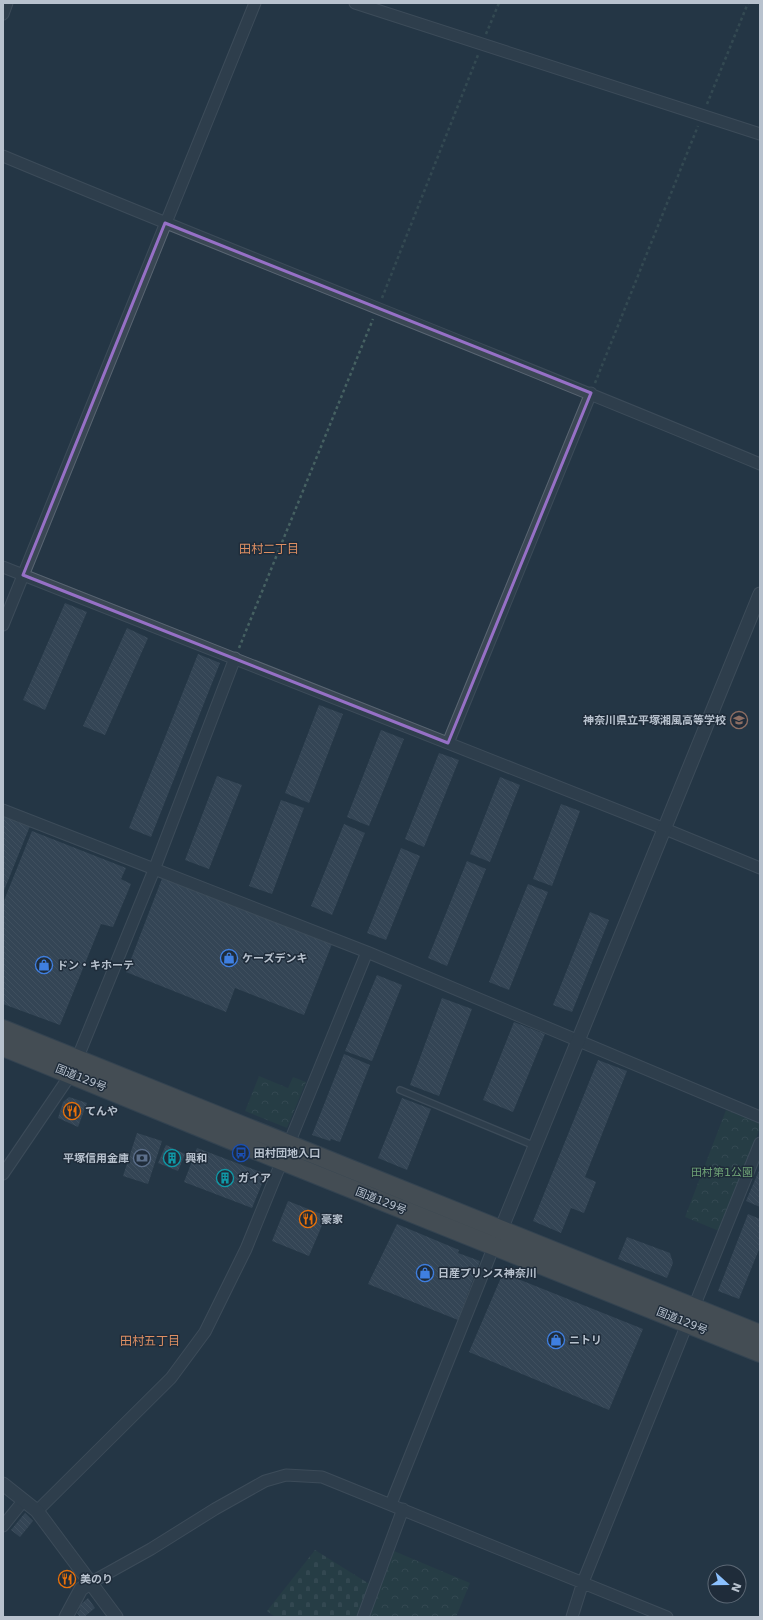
<svg xmlns="http://www.w3.org/2000/svg" width="763" height="1620" viewBox="0 0 763 1620" font-family="'DejaVu Sans','Noto Sans JP',sans-serif">
  <style>
    .forest { fill: url(#forest-crowns) }
    .cemetery { fill: url(#cemetery-stones) }
    .building { fill: url(#building-back-hatch) }
    .lines { fill: none; stroke-linecap: round; stroke-linejoin: round }
    .service-casing { stroke: #596572; stroke-width: 8 }
    .minor-casing { stroke: #596572; stroke-width: 13 }
    .tertiary-casing { stroke: #596572; stroke-width: 15 }
    .trunk-casing { stroke: #45525f; stroke-width: 20 }
    .path { stroke: #466162; stroke-width: 2.5; stroke-dasharray: 3 3; stroke-linecap: butt }
    .service { stroke: #3a4754; stroke-width: 5.5 }
    .minor { stroke: #3a4754; stroke-width: 11 }
    .tertiary { stroke: #3a4754; stroke-width: 13 }
    .trunk { stroke: #6a6866; stroke-width: 18 }
    .marked { fill: none; stroke: #9670c6; stroke-width: 3; stroke-linejoin: round }
    .labels { text-anchor: middle; dominant-baseline: central; stroke-width: 3; stroke-linejoin: round; paint-order: stroke }
    .poi-label { font-size: 11px; font-weight: bold; fill: #b8c2ce; stroke: #1f2c3a; text-anchor: start }
    .street-label { font-size: 11px; fill: #b8c2ce; stroke: #1f2c3a }
    .park-label { font-size: 11px; fill: #6da075; stroke: #1f2c3a }
    .neighbourhood-label { font-size: 12px; fill: #dd8f63; stroke: #1f2c3a }
  </style>
  <defs>
    <pattern id="forest-crowns" width="20" height="18" patternUnits="userSpaceOnUse"><rect width="20" height="18" fill="#284546"/><path d="M2 6a3 3 0 1 1 6 0M12 15a3 3 0 1 1 6 0" fill="none" stroke="#455e60"/></pattern>
    <pattern id="cemetery-stones" width="16" height="16" patternUnits="userSpaceOnUse"><rect width="16" height="16" fill="#284546"/><path d="M2 7V4a2 2 0 0 1 4 0v3zM10 15v-3a2 2 0 0 1 4 0v3z" fill="#455e60"/></pattern>
    <pattern id="building-back-hatch" width="6" height="6" patternUnits="userSpaceOnUse"><rect width="6" height="6" fill="#475869"/><path d="M-1 5l2 2M0 0l6 6M5-1l2 2" fill="none" stroke="#5f6e7d"/></pattern>
  </defs>
  <rect width="100%" height="100%" fill="#253645"/>
  <path class="forest" d="M259 1076 288 1088 293 1077 306 1082 287 1128 245 1111Z
    M726 1110 759 1123 760 1128 719 1231 685 1217Z
    M394 1551 470 1583 456 1617H369Z"/>
  <path class="cemetery" d="M315 1550 371 1585 359 1617H275L267 1611Z"/>
  <path class="building" d="M65 603 87 612 45 710 23 700Z
    M127 628 148 638 105 735 83 726Z
    M198 654 220 663 151 837 129 828Z
    M319 705 343 714 309 803 285 793Z
    M381 730 404 739 369 826 347 817Z
    M439 753 459 760 424 847 405 839Z
    M217 776 242 785 209 869 185 860Z
    M500 777 520 785 490 862 470 854Z
    M281 800 304 808 272 894 249 886Z
    M561 804 580 811 552 886 533 879Z
    M3 815 30 826 3 893Z
    M344 824 365 833 332 915 311 906Z
    M32 831 126 868 121 879 131 884 113 927 101 924 60 1025 3 1004V903Z
    M401 848 420 856 386 940 367 933Z
    M467 861 486 869 447 966 428 958Z
    M163 876 332 944 304 1015 235 988 226 1012 126 972Z
    M528 884 548 892 509 990 489 982Z
    M590 912 609 920 572 1012 553 1005Z
    M377 975 402 985 372 1061 345 1051Z
    M442 998 472 1009 439 1096 410 1085Z
    M514 1022 545 1034 513 1112 483 1100Z
    M344 1054 370 1065 340 1142 331 1139 330 1141 312 1135Z
    M598 1060 627 1071 585 1177 596 1182 584 1213 571 1208 561 1233 533 1221Z
    M69 1097 87 1103 78 1127 58 1118 63 1102Z
    M402 1098 431 1109 407 1170 378 1158Z
    M137 1133 162 1141 148 1184 123 1176Z
    M166 1145 185 1154 178 1171 158 1163Z
    M197 1148 266 1174 252 1208 184 1182Z
    M760 1168V1207L746 1201Z
    M288 1201 326 1216 309 1256 272 1241Z
    M748 1214 760 1219V1247L739 1299 718 1291Z
    M397 1224 459 1250 458 1253 480 1261 458 1320 368 1284Z
    M627 1237 670 1253 673 1263 667 1278 618 1259Z
    M503 1273 643 1329 609 1410 469 1352Z
    M25 1513 33 1521 20 1537 11 1530Z
    M66 1570 74 1574 76 1578 70 1589 58 1581 61 1574 63 1575Z
    M88 1598 95 1608 84 1617H80L77 1613 80 1609 78 1607Z"/>
  <g class="lines">
    <g class="service-casing">
      <path id="service" d="M400 1090 535 1146"/>
    </g>
    <g class="minor-casing">
      <path id="minor" d="M355 3 760 134
        M3 14 7 3
        M3 156C255 261 509 359 760 464
        M3 567 665 829 760 868
        M3 625 255 3
        M448 743 591 393
        M3 810 367 952 760 1117
        M3 1174 71 1074 154 870 235 658
        M391 1504 494 1246
        M37 1511 171 1378 205 1332 246 1249 367 952
        M3 1526 24 1500
        M90 1583 151 1549 215 1509 265 1481 286 1475 322 1477 667 1617
        M363 1617 403 1509
        M572 1617 583 1582 760 1143"/>
    </g>
    <g class="tertiary-casing">
      <path id="tertiary" d="M498 1237 760 594
        M3 1484 37 1511 116 1617
        M66 1617 81 1589 90 1583"/>
    </g>
    <g class="trunk-casing">
      <path id="trunk" d="M3 1029 760 1334
        M3 1047 282 1161 760 1353"/>
    </g>
    <path class="path" d="M486 34 499 3
      M707 104 748 3
      M382 298 478 55
      M595 383 698 126
      M239 648 373 319"/>
    <use href="#service" class="service"/>
    <use href="#minor" class="minor"/>
    <use href="#tertiary" class="tertiary"/>
    <use href="#trunk" class="trunk"/>
  </g>
  <path d="M0 0H763V1620H0ZM165 223 591 393 448 743 23 575Z" fill="#253645" fill-opacity=".55" fill-rule="evenodd"/>
  <path class="marked" d="M165 223 591 393 448 743 23 575Z"/>
  <defs>
    <g id="school-ring" transform="scale(0.9)"><circle r="9.5" fill="#1f2c3a" stroke="#8d6e63" stroke-width="1.5"/><path d="M0-5L7-2L0 1L-7-2ZM-4 1L0 2.5L4 1V4Q0 6-4 4Z" fill="#8d6e63"/></g>
    <g id="shop-ring" transform="scale(0.9)"><circle r="9.5" fill="#1f2c3a" stroke="#3f7fe0" stroke-width="1.5"/><path d="M-5-2.5h2.3a2.7 3.5 0 0 1 5.4 0H5L5.5 6h-11ZM-1.5-2.5h3a1.5 2.3 0 0 0-3 0Z" fill="#3f7fe0"/></g>
    <g id="restaurant-ring" transform="scale(0.9)"><circle r="9.5" fill="#1f2c3a" stroke="#e8710a" stroke-width="1.5"/><path d="M-5-6h1v4h1v-4h1v4h1v-4h1v5L-1.5 .5V6h-2V.5L-5-1ZM5-6V6H3V1.5H1.5Q1.5-4 5-6Z" fill="#e8710a"/></g>
    <g id="bus-ring" transform="scale(0.9)"><circle r="9.5" fill="#1f2c3a" stroke="#1a4fb4" stroke-width="1.5"/><path d="M-5-6H5V4H4V6H2V4H-2V6H-4V4H-5ZM-3.5-4V0h7V-4ZM-3.5 1.2v1.5H-2V1.2ZM2 1.2v1.5H3.5V1.2Z" fill="#1a4fb4"/></g>
    <g id="bank-ring" transform="scale(0.9)"><circle r="9.5" fill="#1f2c3a" stroke="#5c6f8a" stroke-width="1.5"/><path d="M-6-4H6V4H-6ZM0-2.3a2.3 2.3 0 1 0 0 4.6a2.3 2.3 0 1 0 0-4.6Z" fill="#5c6f8a"/></g>
    <g id="building-ring" transform="scale(0.9)"><circle r="9.5" fill="#1f2c3a" stroke="#0f9aa8" stroke-width="1.5"/><path d="M-4-6H4V6H1V3H-1V6H-4ZM-2.5-4.3h1.7v1.8h-1.7ZM.8-4.3h1.7v1.8H.8ZM-2.5-1h1.7V.8h-1.7ZM.8-1h1.7V.8H.8Z" fill="#0f9aa8"/></g>
  </defs>
  <g fill-rule="evenodd">
    <use href="#school-ring" x="739" y="720"/>
    <use href="#shop-ring" x="229" y="958"/>
    <use href="#shop-ring" x="44" y="965"/>
    <use href="#restaurant-ring" x="72" y="1111"/>
    <use href="#bus-ring" x="241" y="1153"/>
    <use href="#bank-ring" x="142" y="1158"/>
    <use href="#building-ring" x="172" y="1158"/>
    <use href="#building-ring" x="225" y="1178"/>
    <use href="#restaurant-ring" x="308" y="1219"/>
    <use href="#shop-ring" x="425" y="1273"/>
    <use href="#shop-ring" x="556" y="1340"/>
    <use href="#restaurant-ring" x="67" y="1579"/>
  </g>
  <g class="labels">
    <g class="poi-label">
      <text x="726" y="720" text-anchor="end">神奈川県立平塚湘風高等学校</text>
      <text x="242" y="958">ケーズデンキ</text>
      <text x="57" y="965">ドン・キホーテ</text>
      <text x="85" y="1111">てんや</text>
      <text x="254" y="1153">田村団地入口</text>
      <text x="129" y="1158" text-anchor="end">平塚信用金庫</text>
      <text x="185" y="1158">興和</text>
      <text x="238" y="1178">ガイア</text>
      <text x="321" y="1219">豪家</text>
      <text x="438" y="1273">日産プリンス神奈川</text>
      <text x="569" y="1340">ニトリ</text>
      <text x="80" y="1579">美のり</text>
    </g>
    <g class="street-label">
      <text transform="translate(81 1078) rotate(22)">国道129号</text>
      <text transform="translate(381 1201) rotate(22)">国道129号</text>
      <text transform="translate(682 1321) rotate(22)">国道129号</text>
    </g>
    <g class="park-label">
      <text x="722" y="1172">田村第1公園</text>
    </g>
    <g class="neighbourhood-label">
      <text x="269" y="549">田村二丁目</text>
      <text x="150" y="1341">田村五丁目</text>
    </g>
  </g>
  <rect width="763" height="1620" fill="none" stroke="#b8c2ce" stroke-width="8"/>
  <g transform="translate(727 1584) rotate(111)"><circle r="19" fill="#1f2c3a" stroke="#5c6875"/>
  <path d="M0-3L7 15L0 10L-7 15Z" fill="#8cc1ff"/>
  <text y="-6" font-size="11" font-weight="bold" text-anchor="middle" fill="#b8c2ce">N</text>
  </g>
</svg>
